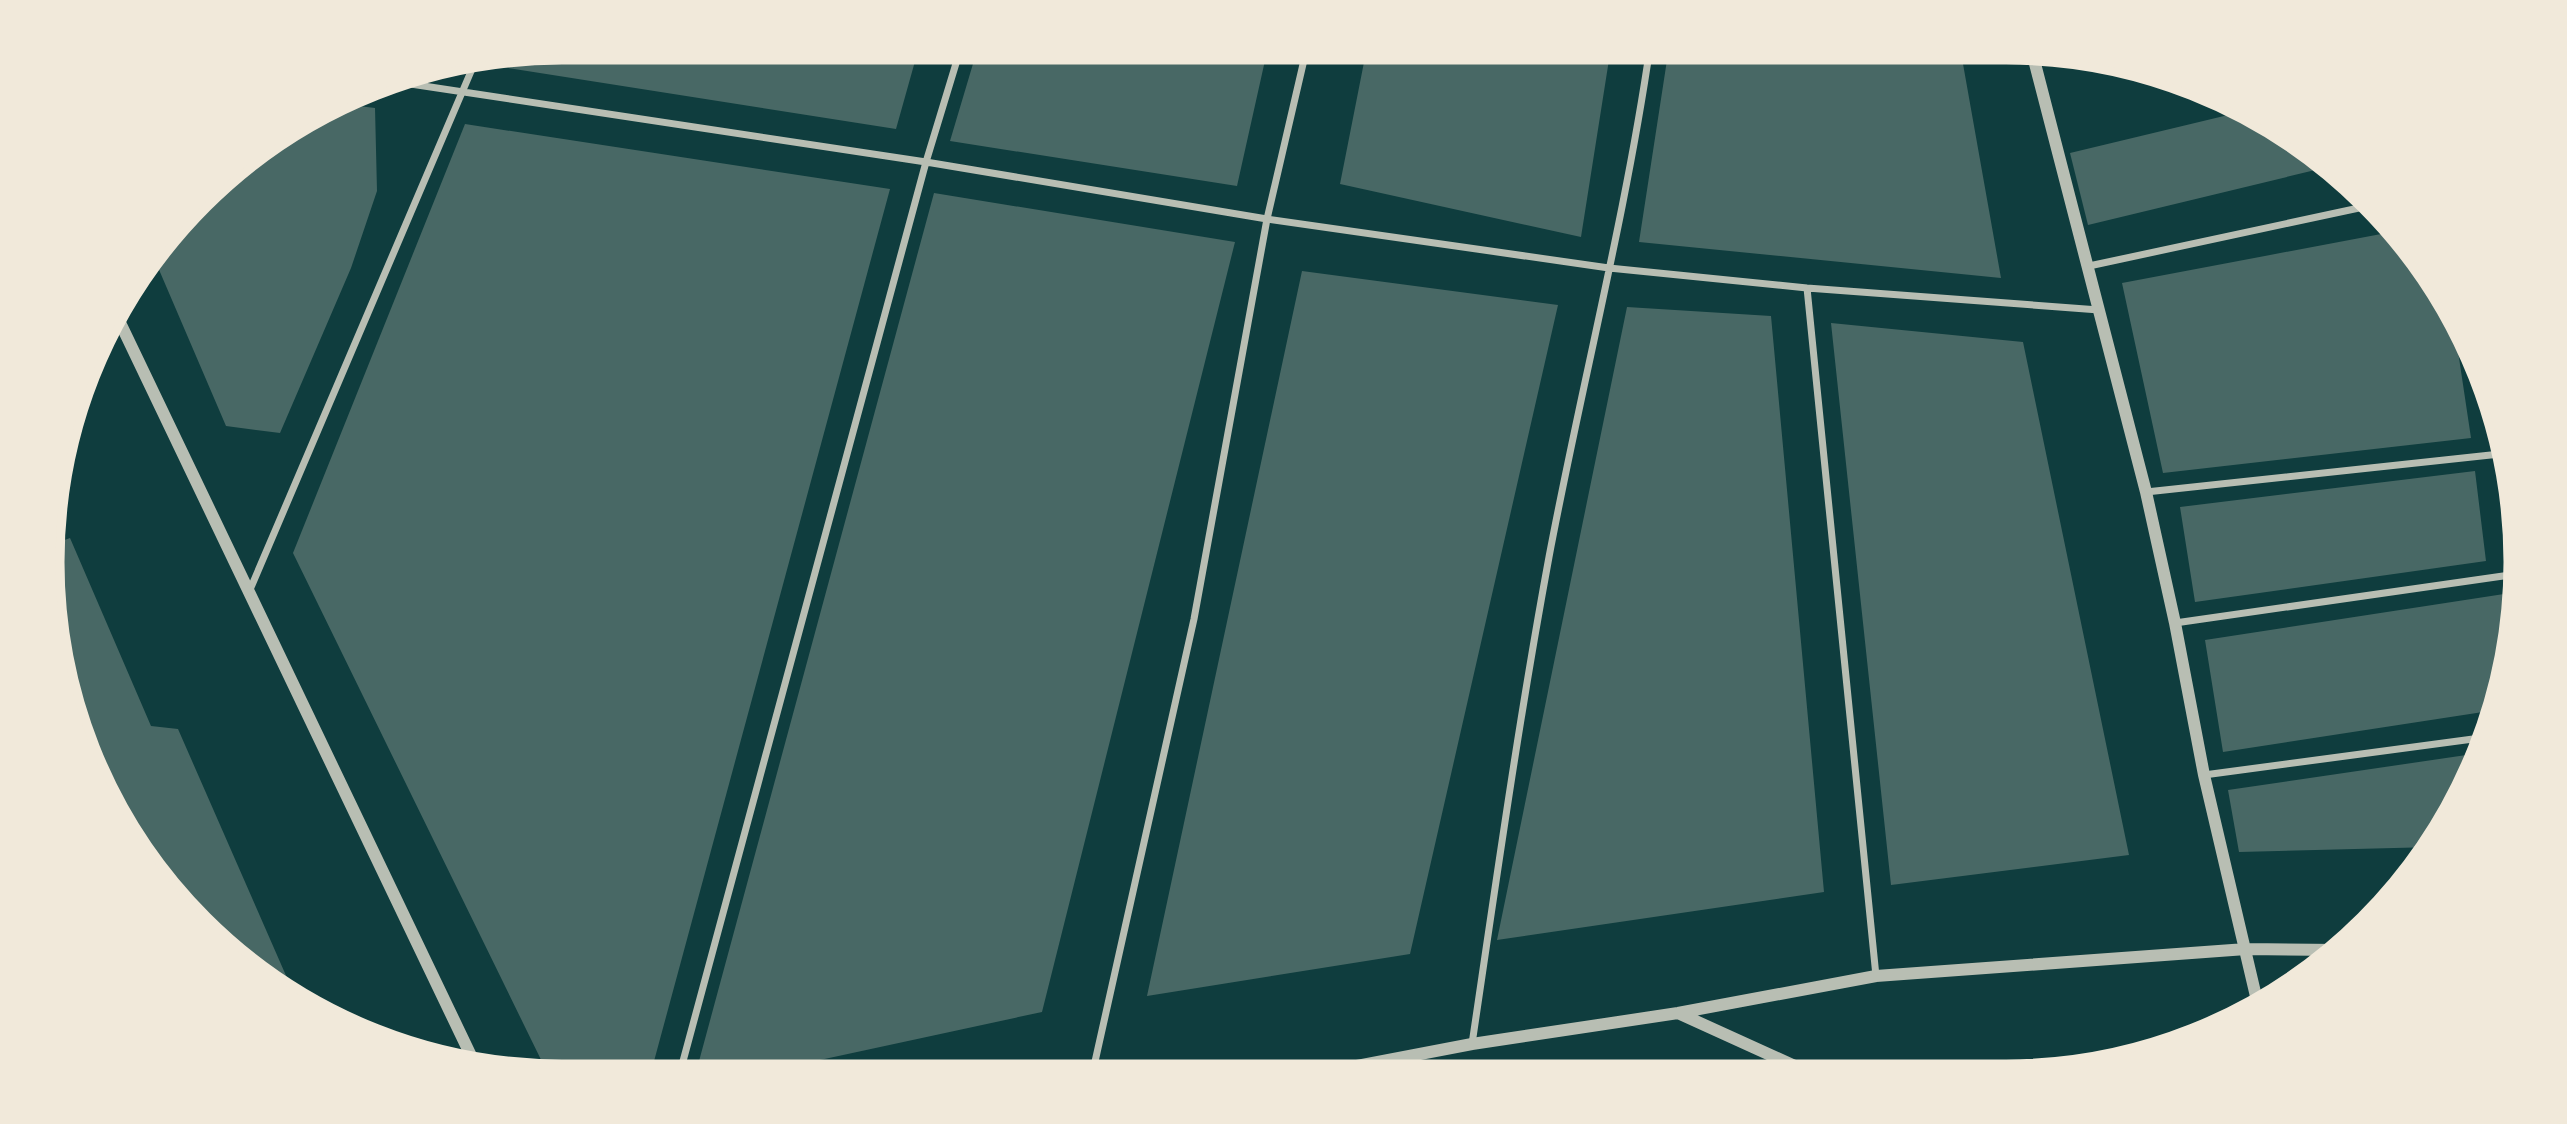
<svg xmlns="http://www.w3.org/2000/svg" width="2567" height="1124" viewBox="0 0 2567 1124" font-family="'Fira Sans Condensed',sans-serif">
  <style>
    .building { fill: #486865 }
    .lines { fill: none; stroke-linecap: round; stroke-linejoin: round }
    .minor { stroke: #b8beb3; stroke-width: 7 }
    .tertiary { stroke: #b8beb3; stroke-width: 12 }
    .rim { fill: none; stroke: #f1e9da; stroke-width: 9 }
  </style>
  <rect width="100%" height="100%" fill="#0f3d3e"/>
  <path class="building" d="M562 47H919L896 129 495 66 499 58Z
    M978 47H1268L1237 186 950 141Z
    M1367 47H1611L1581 237 1340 184Z
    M1669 47H1960L2001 278 1639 242Z
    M334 103 375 108 377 191 351 268 280 433 226 426 154 258 223 175 305 116Z
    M2249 110 2263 116 2332 166 2088 225 2070 153Z
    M465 124 890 189 650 1076 562 1077 548 1074 293 553Z
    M934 193 1235 242 1042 1012 746 1076H695Z
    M2397 231 2414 249 2452 311 2471 438 2163 473 2122 283Z
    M1302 271 1558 305 1410 954 1147 996Z
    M1627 307 1771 316 1824 892 1497 940Z
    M1831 323 2023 342 2129 855 1891 885Z
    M2475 471 2486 561 2195 602 2180 507Z
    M70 538 151 726 178 729 298 1003 223 949 134 841 116 799 109 802 57 662 47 562 49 546Z
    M2517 592 2515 630 2496 710 2223 752 2205 640Z
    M2480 753 2434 847 2239 852 2228 790Z"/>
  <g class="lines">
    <path class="minor" d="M384 80 926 162 1267 219 1609 268 1807 288 2099 310
      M2089 266 2373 205
      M1807 288 1876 976
      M2492 401 2518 559
      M2146 492 2500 454
      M249 592 475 62
      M2175 623 2517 574
      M2204 775 2488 737
      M1472 1044C1496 882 1519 719 1549 557 1581 387 1625 219 1650 47
      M1092 1075 1194 619 1267 219 1307 47
      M679 1076 926 162 961 47"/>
    <path class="tertiary" d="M2032 52 2146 492 2175 623 2204 775 2258 1005
      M114 310 474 1062
      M1678 1013 1810 1073
      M1310 1075 1472 1044 1678 1013 1876 976 2246 949 2338 950"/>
  </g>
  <path d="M0 0H2567V1124H0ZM562 60H2006A502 502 0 0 1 2508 562V562A502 502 0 0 1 2006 1064H562A502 502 0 0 1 60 562V562A502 502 0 0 1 562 60Z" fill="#f1e9da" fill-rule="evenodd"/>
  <path class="rim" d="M562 60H2006A502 502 0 0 1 2508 562V562A502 502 0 0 1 2006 1064H562A502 502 0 0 1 60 562V562A502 502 0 0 1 562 60Z"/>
</svg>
